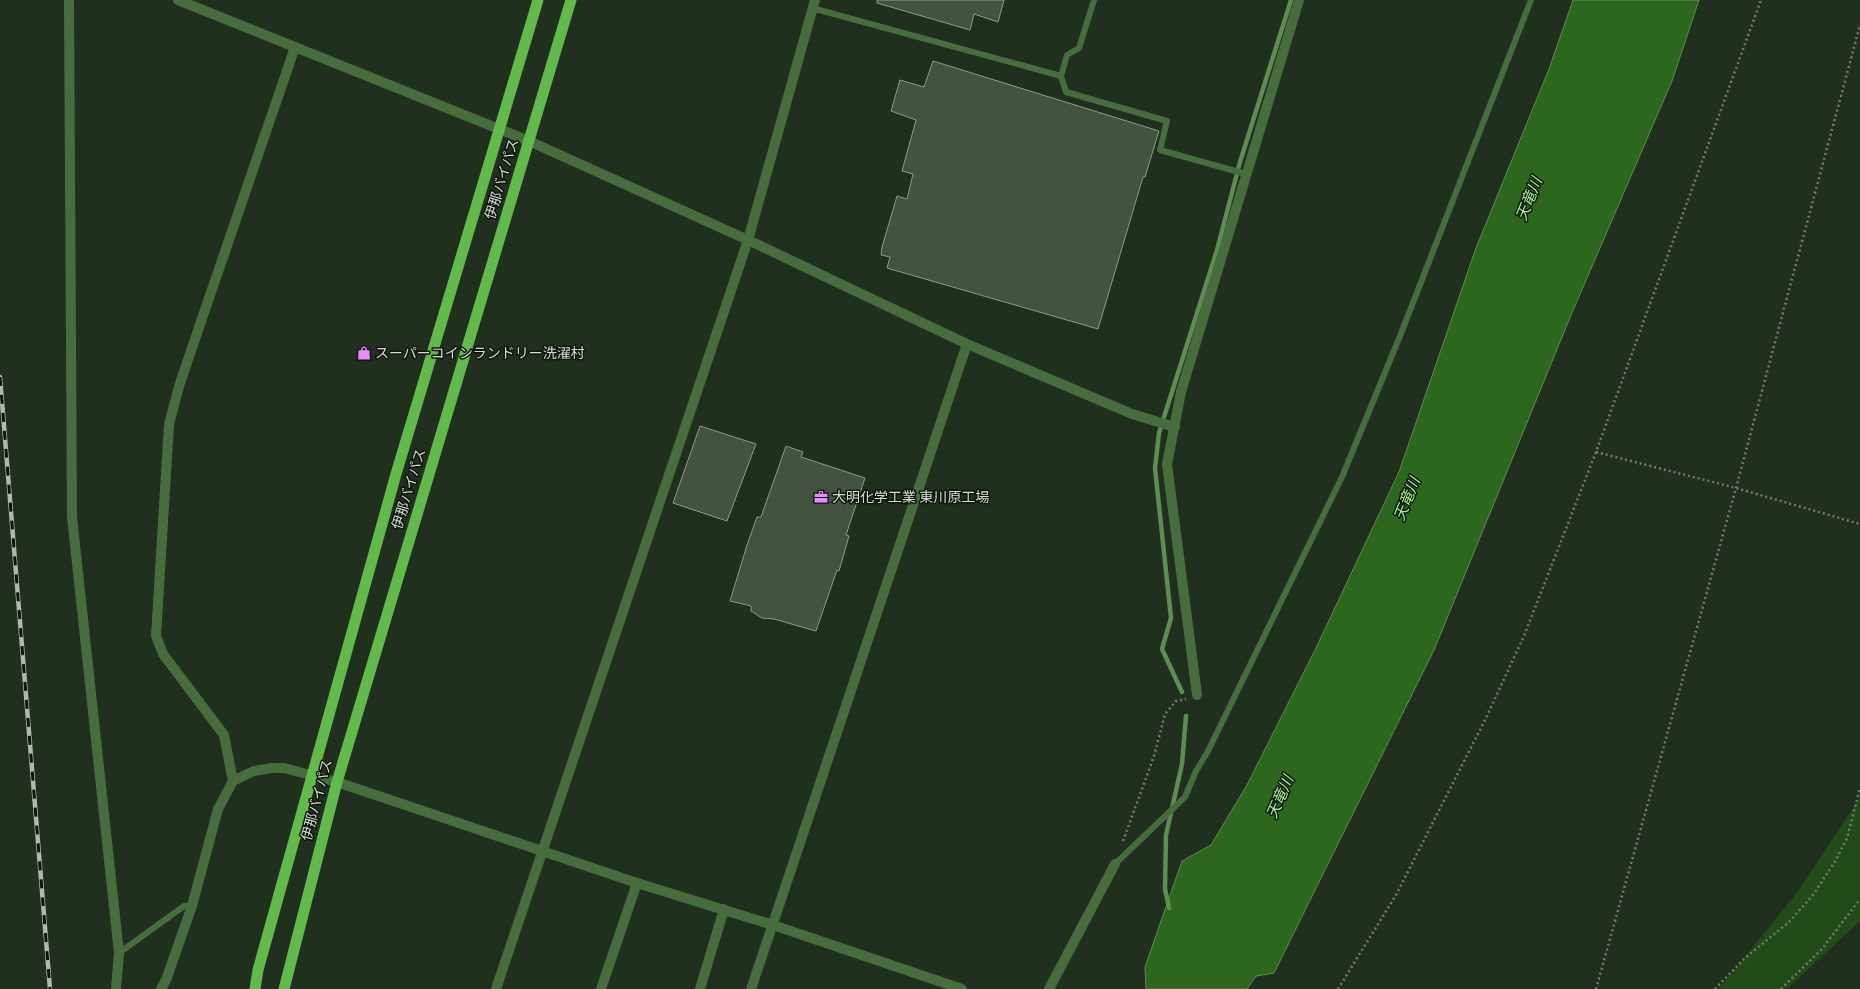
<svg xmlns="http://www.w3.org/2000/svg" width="1860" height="989" viewBox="0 0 1860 989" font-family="Figtree,'Noto Sans JP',sans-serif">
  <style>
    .green { fill: #234b1a }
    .water { fill: #2c671d; stroke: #5f8b54 }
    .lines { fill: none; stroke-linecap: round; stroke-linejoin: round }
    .stream { stroke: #5f8b54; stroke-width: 4.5 }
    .building { fill: #445341; stroke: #8b9c87 }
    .path { stroke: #717c6e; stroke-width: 2.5; stroke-dasharray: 2 3; stroke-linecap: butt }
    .service { stroke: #476d3f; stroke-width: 6 }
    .minor { stroke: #476d3f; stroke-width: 10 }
    .tertiary { stroke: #476d3f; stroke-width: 10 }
    .trunk { stroke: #62ba4d; stroke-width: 11 }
    .rail-casing { stroke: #b0b9ae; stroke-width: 4.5 }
    .rail { stroke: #0f150e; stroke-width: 3; stroke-dasharray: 9; stroke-linecap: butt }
    .labels { text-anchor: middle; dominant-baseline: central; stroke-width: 3; stroke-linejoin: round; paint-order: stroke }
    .street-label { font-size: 14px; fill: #d6ded4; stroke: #0f150e }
    .poi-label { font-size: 14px; fill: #d6ded4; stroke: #0f150e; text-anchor: start }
    .water-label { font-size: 15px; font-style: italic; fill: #a7f995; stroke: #0f150e }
  </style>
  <rect width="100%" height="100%" fill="#212f1e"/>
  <path class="green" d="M1860 797V921L1787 989H1719L1799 890Z"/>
  <path class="water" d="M1573 0H1699L1672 81 1571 315 1434 650 1274 973 1256 976 1247 989H1146L1145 967 1182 861 1211 845 1247 785 1316 648 1399 472 1476 248 1549 69Z"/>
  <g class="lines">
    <path class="stream" d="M1182 692 1162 649 1171 618 1155 468 1159 433 1217 250 1240 162 1291 0
      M1169 908 1165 889 1166 835 1182 764 1186 716"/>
  </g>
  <path class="building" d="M877 0H1004L998 22 974 14 970 30 877 3Z
    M933 61 1159 131 1145 177H1143L1098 329 887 268 890 257 881 255 882 247 897 196 907 199 913 174 902 171 916 120 891 111 900 80 924 87Z
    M700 426 756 444 727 521 673 503Z
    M786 446 803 452 801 457 865 478 846 535 849 536 839 571 837 570 816 631 774 619 762 618 751 611V606L730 601 747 545 757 517H761Z"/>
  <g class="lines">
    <path class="path" d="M1596 452 1736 488 1860 524
      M1123 841 1154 756 1165 714 1176 701 1186 699
      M1338 989 1396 895 1486 718 1524 636 1596 452 1761 0
      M1596 989 1736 488 1860 25
      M1715 989 1745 958 1789 922 1813 895 1836 860 1847 838 1860 788
      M1781 989 1822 949 1860 899"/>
    <path class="service" d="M812 8 1061 76 1066 92 1167 121 1160 150 1246 174
      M1061 76 1067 55 1079 48 1094 0
      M1115 864 1185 797 1196 771 1207 753 1342 477 1400 336 1531 0
      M119 953 184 906H192"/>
    <path class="minor" d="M69 0 72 517 119 953 116 989
      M1197 695 1167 464 1181 392 1299 0
      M233 781 224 735 163 654 156 636 169 424 180 383 295 47
      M161 989 166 980 192 906 218 809 233 781 254 771 271 768H284L337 782 637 883 773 925 962 989
      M496 989 748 240 815 0
      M601 989 637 883
      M700 989 724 909
      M751 989 967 344
      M1049 989 1115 864"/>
    <path class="tertiary" d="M178 0 529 141 748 240 967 344 1132 414 1175 427"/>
    <path class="trunk" d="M255 989 258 970 396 474 538 0
      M284 989 337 782 571 0"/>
    <g class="rail-casing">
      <path id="rail" d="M0 377 50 989"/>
    </g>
    <use href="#rail" class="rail"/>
  </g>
  <defs>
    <g id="shop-bare" transform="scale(1.08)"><path d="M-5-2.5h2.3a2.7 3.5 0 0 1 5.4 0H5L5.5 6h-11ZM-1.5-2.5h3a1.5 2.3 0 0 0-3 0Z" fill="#e98dfe" stroke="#0f150e" stroke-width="2.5" paint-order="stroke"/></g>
    <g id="office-bare" transform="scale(1.08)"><path d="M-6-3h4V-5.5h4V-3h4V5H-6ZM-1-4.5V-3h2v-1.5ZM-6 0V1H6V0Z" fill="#e98dfe" stroke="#0f150e" stroke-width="2.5" paint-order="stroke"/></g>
  </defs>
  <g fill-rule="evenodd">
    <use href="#shop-bare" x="364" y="353"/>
    <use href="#office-bare" x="821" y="497"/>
  </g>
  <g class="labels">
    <g class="street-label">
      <text transform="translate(502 179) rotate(-73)">伊那バイパス</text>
      <text transform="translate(409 489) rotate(-73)">伊那バイパス</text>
      <text transform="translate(317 800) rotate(-75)">伊那バイパス</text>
    </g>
    <g class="poi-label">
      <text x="375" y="353">スーパーコインランドリー洗濯村</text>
      <text x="832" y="497">大明化学工業 東川原工場</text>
    </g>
    <g class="water-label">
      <text transform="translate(1529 199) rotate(-68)">天竜川</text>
      <text transform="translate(1407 499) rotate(-68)">天竜川</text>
      <text transform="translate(1280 797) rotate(-66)">天竜川</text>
    </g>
  </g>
</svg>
